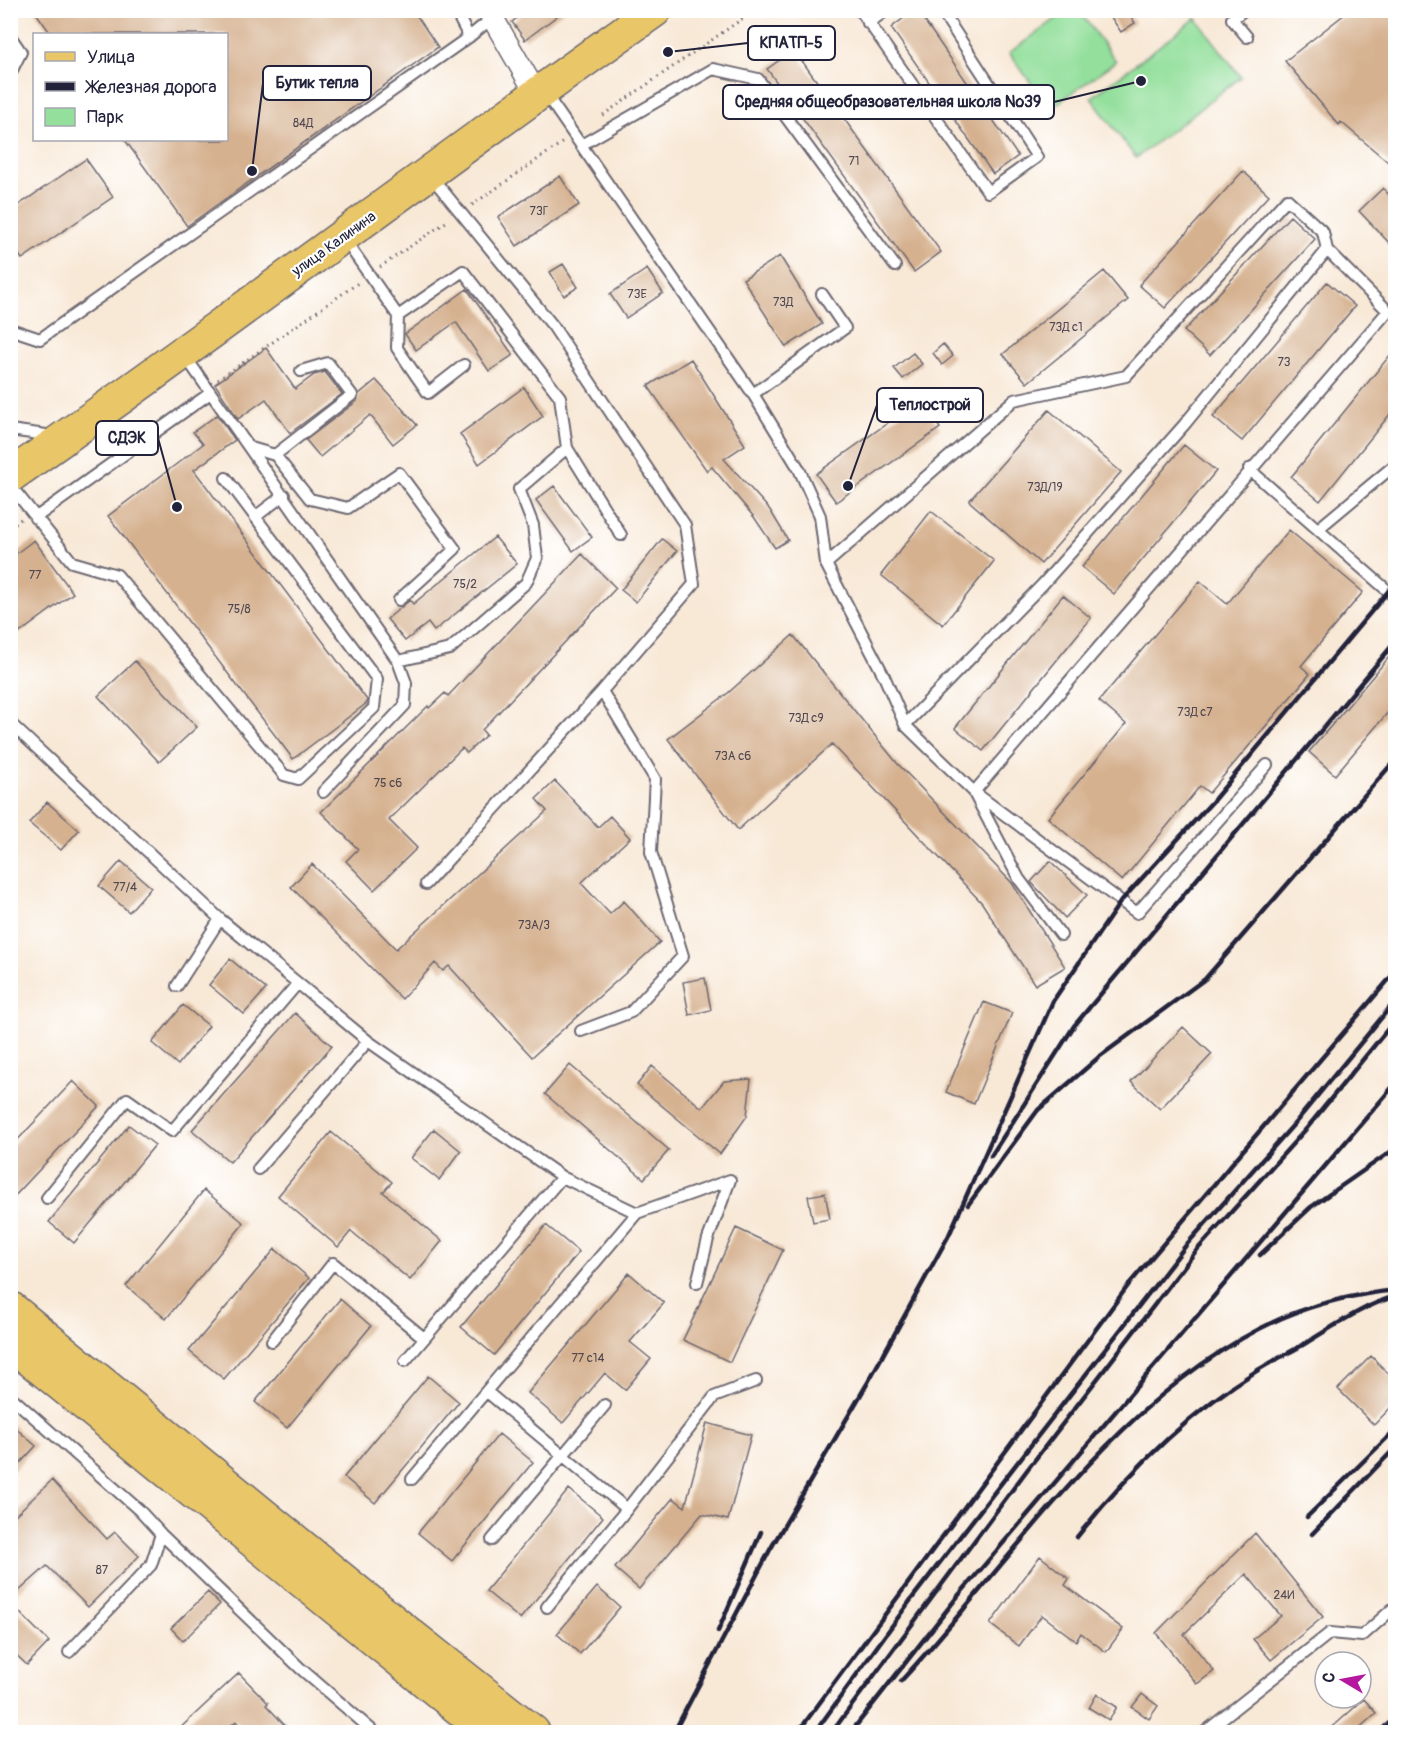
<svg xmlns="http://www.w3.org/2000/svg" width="1406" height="1743" viewBox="0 0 1406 1743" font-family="Pangolin,sans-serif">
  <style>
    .green { fill: #93df9b; stroke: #5a806b; stroke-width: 1.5 }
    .building { fill: #d5b18f }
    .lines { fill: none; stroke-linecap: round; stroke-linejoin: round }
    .service-casing { stroke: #6d6771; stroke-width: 14 }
    .minor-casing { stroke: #6d6771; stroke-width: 24 }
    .primary-casing { stroke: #6d6771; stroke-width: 36 }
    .path { stroke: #6d6771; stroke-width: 3; stroke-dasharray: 1.5 4.5; stroke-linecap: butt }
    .service { stroke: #fff; stroke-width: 10 }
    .minor { stroke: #fff; stroke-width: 21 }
    .primary { stroke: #e9c769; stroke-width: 33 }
    .rail { stroke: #22223b; stroke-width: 4.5 }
    .labels { text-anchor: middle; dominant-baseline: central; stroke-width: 4.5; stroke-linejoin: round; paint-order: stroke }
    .number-label { font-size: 12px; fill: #4f4650 }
    .street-label { font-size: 15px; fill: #22223b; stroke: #fff }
    .leader { fill: none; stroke: #22223b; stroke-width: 2 }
    .callout-dot { fill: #22223b; stroke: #fff; stroke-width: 2 }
    .callout { fill: #fff; stroke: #22223b; stroke-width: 2 }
    .callout-label { font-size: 16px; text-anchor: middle; font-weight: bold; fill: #22223b }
  </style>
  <rect width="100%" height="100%" fill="#fff"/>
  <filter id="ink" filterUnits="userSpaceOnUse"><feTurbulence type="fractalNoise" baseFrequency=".0167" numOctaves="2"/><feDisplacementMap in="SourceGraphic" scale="12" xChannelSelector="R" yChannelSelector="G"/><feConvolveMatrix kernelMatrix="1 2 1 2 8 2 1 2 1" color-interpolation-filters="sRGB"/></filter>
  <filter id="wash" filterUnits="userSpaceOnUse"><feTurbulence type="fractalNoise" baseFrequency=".008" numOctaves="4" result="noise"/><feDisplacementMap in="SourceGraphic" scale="24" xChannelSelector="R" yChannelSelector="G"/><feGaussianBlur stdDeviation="1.35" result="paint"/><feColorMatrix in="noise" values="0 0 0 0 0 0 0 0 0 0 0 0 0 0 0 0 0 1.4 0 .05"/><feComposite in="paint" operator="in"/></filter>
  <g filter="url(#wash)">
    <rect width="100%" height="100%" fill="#f8e8d6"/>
    <path class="green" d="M1067 11H1079L1116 61 1050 109 1009 53Z
      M1196 18 1241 77 1136 158 1091 98Z"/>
    <g id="blocks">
      <path class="building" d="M34 10H413L438 47 187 226 125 140H226V34H51Z
        M527 10H565L525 40 512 22Z
        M914 10H917L1018 156 993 174 891 28Z
        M1106 10H1127L1135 23 1121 32Z
        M1350 10H1395V168L1341 122 1339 125 1285 61Z
        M794 50 941 252 914 272 767 69Z
        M86 159 113 197 22 259 10 242V211Z
        M1243 171 1269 195 1165 308 1139 285Z
        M560 176 579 205 517 246 498 217Z
        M1383 188 1395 202V249L1359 211Z
        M1290 216 1315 239 1210 355 1184 331Z
        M780 256 822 324 786 347 743 279Z
        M563 264 578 287 564 296 550 272Z
        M647 269 663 293 626 318 610 294Z
        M1104 271 1128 300 1027 383 1003 354Z
        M1327 282 1355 306 1242 441 1213 417Z
        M467 289 513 355 489 371 456 322 416 350 405 334Z
        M943 344 953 356 942 365 933 353Z
        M266 348 295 389 314 375 325 372 342 394 290 433 266 399 238 419 215 384Z
        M1395 349V408L1320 501 1291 477Z
        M913 353 922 364 903 379 894 368Z
        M691 359 745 445 724 459 770 510 788 540 775 548 754 517 712 467 707 471 648 386Z
        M376 380 417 425 393 444 370 415 320 457 306 440 357 401 359 394Z
        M524 387 543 416 479 464 460 434Z
        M920 400 940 428 836 502 816 474Z
        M1049 410 1121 472 1041 564 969 501Z
        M217 415 235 440 194 470 367 700V703L293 759 108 516 203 444 193 432Z
        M1184 445 1216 471 1114 594 1082 567Z
        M554 486 592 537 573 551 536 500Z
        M931 511 994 561 943 625 881 575Z
        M1289 530 1363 592 1301 666 1310 674 1209 793 1200 786 1122 881 1048 818 1126 724 1099 701 1200 581 1227 604Z
        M495 537 517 564 434 631 428 623 405 641 387 619 410 600 413 604Z
        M662 539 677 551 636 602 621 590Z
        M34 540 73 593 10 640V558Z
        M582 554 616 588 482 730 486 735 467 753 462 748 389 820 417 848 374 890 346 861 358 849 321 812 428 706 429 708 445 693 448 696Z
        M1063 595 1091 618 983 751 955 728Z
        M793 635 897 763 1012 883 1065 967 1035 985 982 903 832 744 738 830 668 739 728 693Z
        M1395 650V704L1335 775 1309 752Z
        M135 661 197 727 159 762 98 696Z
        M555 781 598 827 610 816 630 838 581 883 610 914 624 901 660 942 532 1057 449 966 443 971 435 963 402 999 291 887 312 864 396 949 547 811 536 799Z
        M47 802 79 830 61 850 29 823Z
        M121 861 151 887 129 912 99 886Z
        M1050 861 1087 895 1065 918 1031 882Z
        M230 959 266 989 244 1014 209 985Z
        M705 978 711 1010 689 1015 683 982Z
        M984 1002 1012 1013 974 1104 946 1092Z
        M183 1005 209 1026 178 1065 152 1043Z
        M295 1013 332 1046 230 1162 192 1130Z
        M1183 1027 1212 1054 1160 1109 1131 1082Z
        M570 1065 669 1150 644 1179 545 1094Z
        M652 1066 702 1108 724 1081 751 1079 747 1116 720 1154 637 1085Z
        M73 1081 99 1106 10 1201V1148Z
        M129 1125 155 1145 74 1243 49 1222Z
        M434 1129 461 1151 439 1180 411 1158Z
        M331 1132 392 1182 383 1192 442 1241 410 1280 351 1231 338 1247 278 1196Z
        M204 1190 244 1223 166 1319 126 1286Z
        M825 1193 830 1219 813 1222 808 1196Z
        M546 1225 579 1252 494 1355 461 1327Z
        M736 1228 783 1250 730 1362 683 1340Z
        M275 1249 309 1278 224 1379 189 1351Z
        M629 1273 664 1303 630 1342 651 1359 625 1390 605 1373 563 1423 528 1393Z
        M340 1299 371 1326 287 1428 255 1402Z
        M1371 1356 1395 1380V1403L1374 1425 1338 1389Z
        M428 1376 459 1402 375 1503 344 1477Z
        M10 1423 36 1446 10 1474Z
        M707 1423 751 1435 728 1520 702 1514 639 1589 615 1568 673 1498 685 1507Z
        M499 1434 533 1462 452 1561 418 1533Z
        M52 1480 107 1539 115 1532 139 1556 88 1607 47 1566 10 1599V1520Z
        M569 1489 603 1517 520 1619 486 1591Z
        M1255 1533 1323 1617 1271 1660 1253 1639 1281 1616 1246 1574 1184 1634 1214 1671 1197 1684 1156 1633Z
        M1040 1556 1069 1579 1065 1585 1123 1629 1106 1652 1081 1633 1076 1641 1042 1615 1019 1646 990 1624Z
        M597 1587 620 1607 580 1654 557 1634Z
        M208 1592 220 1604 183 1641 171 1628Z
        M10 1603 49 1642 27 1665 10 1649Z
        M239 1673 268 1703 266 1705 291 1732H246L236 1721 224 1732H176Z
        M1097 1694 1117 1707 1109 1720 1089 1708Z
        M1142 1694 1158 1706 1149 1719 1132 1707Z
        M1364 1699 1376 1713 1355 1732H1327Z"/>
    </g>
  </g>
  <g filter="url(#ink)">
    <use href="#blocks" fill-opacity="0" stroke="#6d6771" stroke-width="1.5"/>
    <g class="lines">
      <g class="service-casing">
        <path id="service" d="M455 10 469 37
          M860 10 988 192 1037 157 941 10
          M1244 10 1232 19 1247 37
          M868 23 887 10
          M10 36 21 52 10 74
          M545 93 753 394 799 469 820 516 826 564 884 676 905 725 974 792 1388 311 1327 250 1323 232 1287 199 1126 376 1014 400 826 564
          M583 144 713 69 758 79 895 266
          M430 175 553 326 685 525 694 584 602 691 655 779 651 852 683 956 631 1012 581 1031
          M345 240 398 316 463 271 560 397 567 448 621 535
          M10 264V294
          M398 316 397 348 428 393 464 365
          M10 329 40 339 469 37 502 10
          M185 356 398 661 406 683 405 705 323 792
          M753 394 845 328 822 294
          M10 430 53 436
          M251 448 275 455 352 395 328 363 301 371
          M275 455 310 499 348 508 399 473 455 549 399 600
          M1249 469 1396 598
          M10 485 72 562 117 575 284 775 298 779 374 708 377 679 226 478
          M255 517 284 495
          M35 518 209 394
          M1318 529 1396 464
          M398 661 450 649 526 583 537 558 533 525 519 489 567 448
          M10 723 220 919 368 1041 562 1177 637 1213 730 1180 708 1239 697 1283
          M905 725 1043 584 1184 425 1327 250
          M974 792 1137 913 1267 765
          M975 795 1019 879 1061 935
          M426 884 602 691
          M177 986 220 919
          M258 1169 368 1041
          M47 1198 127 1099 172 1131 298 983
          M272 1341 333 1263 424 1338
          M405 1361 562 1177
          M487 1392 627 1509 714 1397 756 1381
          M10 1396 139 1510 161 1534 151 1565 69 1652
          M412 1479 637 1213
          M161 1534 300 1668 374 1732
          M492 1540 605 1405
          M547 1607 627 1509
          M1205 1732 1330 1633 1362 1636 1396 1606"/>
      </g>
      <g class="minor-casing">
        <path id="minor" d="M488 10 537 95"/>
      </g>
      <g class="primary-casing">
        <path id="primary" d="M10 476C228 324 438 163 655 10
          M10 1308 399 1626 533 1732
          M10 1343 488 1732"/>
      </g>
      <path class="path" d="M603 115 755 10
        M472 205 563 142
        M380 267 449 220
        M218 380 358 283
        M10 527 21 519"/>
      <use href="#service" class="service"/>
      <use href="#minor" class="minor"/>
      <use href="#primary" class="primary"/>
      <path class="rail" d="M991 1156 1074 1026 1396 641
        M968 1205 1038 1110 1099 1057 1205 979 1396 759
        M1260 1255 1311 1207 1396 1148
        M1307 1517 1396 1429
        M1312 1534 1396 1447
        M1077 1537C1128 1473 1188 1413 1258 1370 1274 1360 1291 1352 1306 1343 1336 1325 1362 1306 1396 1296
        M718 1631 761 1532
        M901 1681C1017 1556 1122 1389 1282 1318 1317 1303 1357 1294 1396 1290
        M674 1732 771 1548 867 1384 949 1235 1053 1001 1121 901 1212 802 1396 582
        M798 1732 1130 1283 1396 971
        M815 1732 910 1601 1187 1244 1295 1123 1396 1000
        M832 1732 1027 1470 1196 1251 1307 1128 1396 1019
        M851 1732 958 1596 1396 1083
        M1379 1732 1396 1717"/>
    </g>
  </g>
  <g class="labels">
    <g class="number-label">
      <text x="303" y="123">84Д</text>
      <text x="854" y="161">71</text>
      <text x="539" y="211">73Г</text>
      <text x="637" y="294">73Е</text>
      <text x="783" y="302">73Д</text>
      <text x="1066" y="327">73Д с1</text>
      <text x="1284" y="362">73</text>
      <text x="1045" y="487">73Д/19</text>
      <text x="35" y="575">77</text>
      <text x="465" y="584">75/2</text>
      <text x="239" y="609">75/8</text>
      <text x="1195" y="712">73Д с7</text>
      <text x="806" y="718">73Д с9</text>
      <text x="733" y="756">73А с6</text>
      <text x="388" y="783">75 с6</text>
      <text x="125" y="887">77/4</text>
      <text x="534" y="925">73А/3</text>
      <text x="588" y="1358">77 с14</text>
      <text x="102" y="1570">87</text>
      <text x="1284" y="1595">24И</text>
    </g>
    <g class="street-label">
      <text transform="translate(334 244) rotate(-36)">улица Калинина</text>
    </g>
  </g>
  <path class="leader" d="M668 52L748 43M252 171L263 83M1141 81L1054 102M848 486L877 405M177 507L158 438"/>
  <g class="callout-dot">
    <circle cx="668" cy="52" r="6"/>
    <circle cx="252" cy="171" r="6"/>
    <circle cx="1141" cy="81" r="6"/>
    <circle cx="848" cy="486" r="6"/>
    <circle cx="177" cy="507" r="6"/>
  </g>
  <g class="callout">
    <rect x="748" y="26" width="87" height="34" rx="6"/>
    <rect x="263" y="66" width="108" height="34" rx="6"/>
    <rect x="723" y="85" width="331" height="34" rx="6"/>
    <rect x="877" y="388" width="106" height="34" rx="6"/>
    <rect x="96" y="421" width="62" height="34" rx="6"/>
  </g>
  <g class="callout-label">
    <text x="791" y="48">КПАТП-5</text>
    <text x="317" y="88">Бутик тепла</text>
    <text x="888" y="107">Средняя общеобразовательная школа №39</text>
    <text x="930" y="410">Теплострой</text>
    <text x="127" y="443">СДЭК</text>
  </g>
  <rect width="1406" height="1743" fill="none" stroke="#fff" stroke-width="36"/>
  <rect x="33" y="33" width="195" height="108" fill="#ffffff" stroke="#a7a7b1" stroke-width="1.5"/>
  <rect x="45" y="52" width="30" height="9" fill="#e9c769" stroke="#a7a7b1" stroke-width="1.5"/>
  <text x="87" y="63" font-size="18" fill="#22223b">Улица</text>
  <rect x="45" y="82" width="30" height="9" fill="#22223b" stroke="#a7a7b1" stroke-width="1.5"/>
  <text x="87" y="93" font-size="18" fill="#22223b">Железная дорога</text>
  <rect x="45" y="108" width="30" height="18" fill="#93df9b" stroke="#a7a7b1" stroke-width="1.5"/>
  <text x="87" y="123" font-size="18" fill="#22223b">Парк</text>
  <g transform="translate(1343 1680) rotate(280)"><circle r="28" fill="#ffffff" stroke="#a7a7b1" stroke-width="1.5"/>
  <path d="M0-4.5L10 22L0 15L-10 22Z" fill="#b5179e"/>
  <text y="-9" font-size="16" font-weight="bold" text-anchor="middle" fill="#22223b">С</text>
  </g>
</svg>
